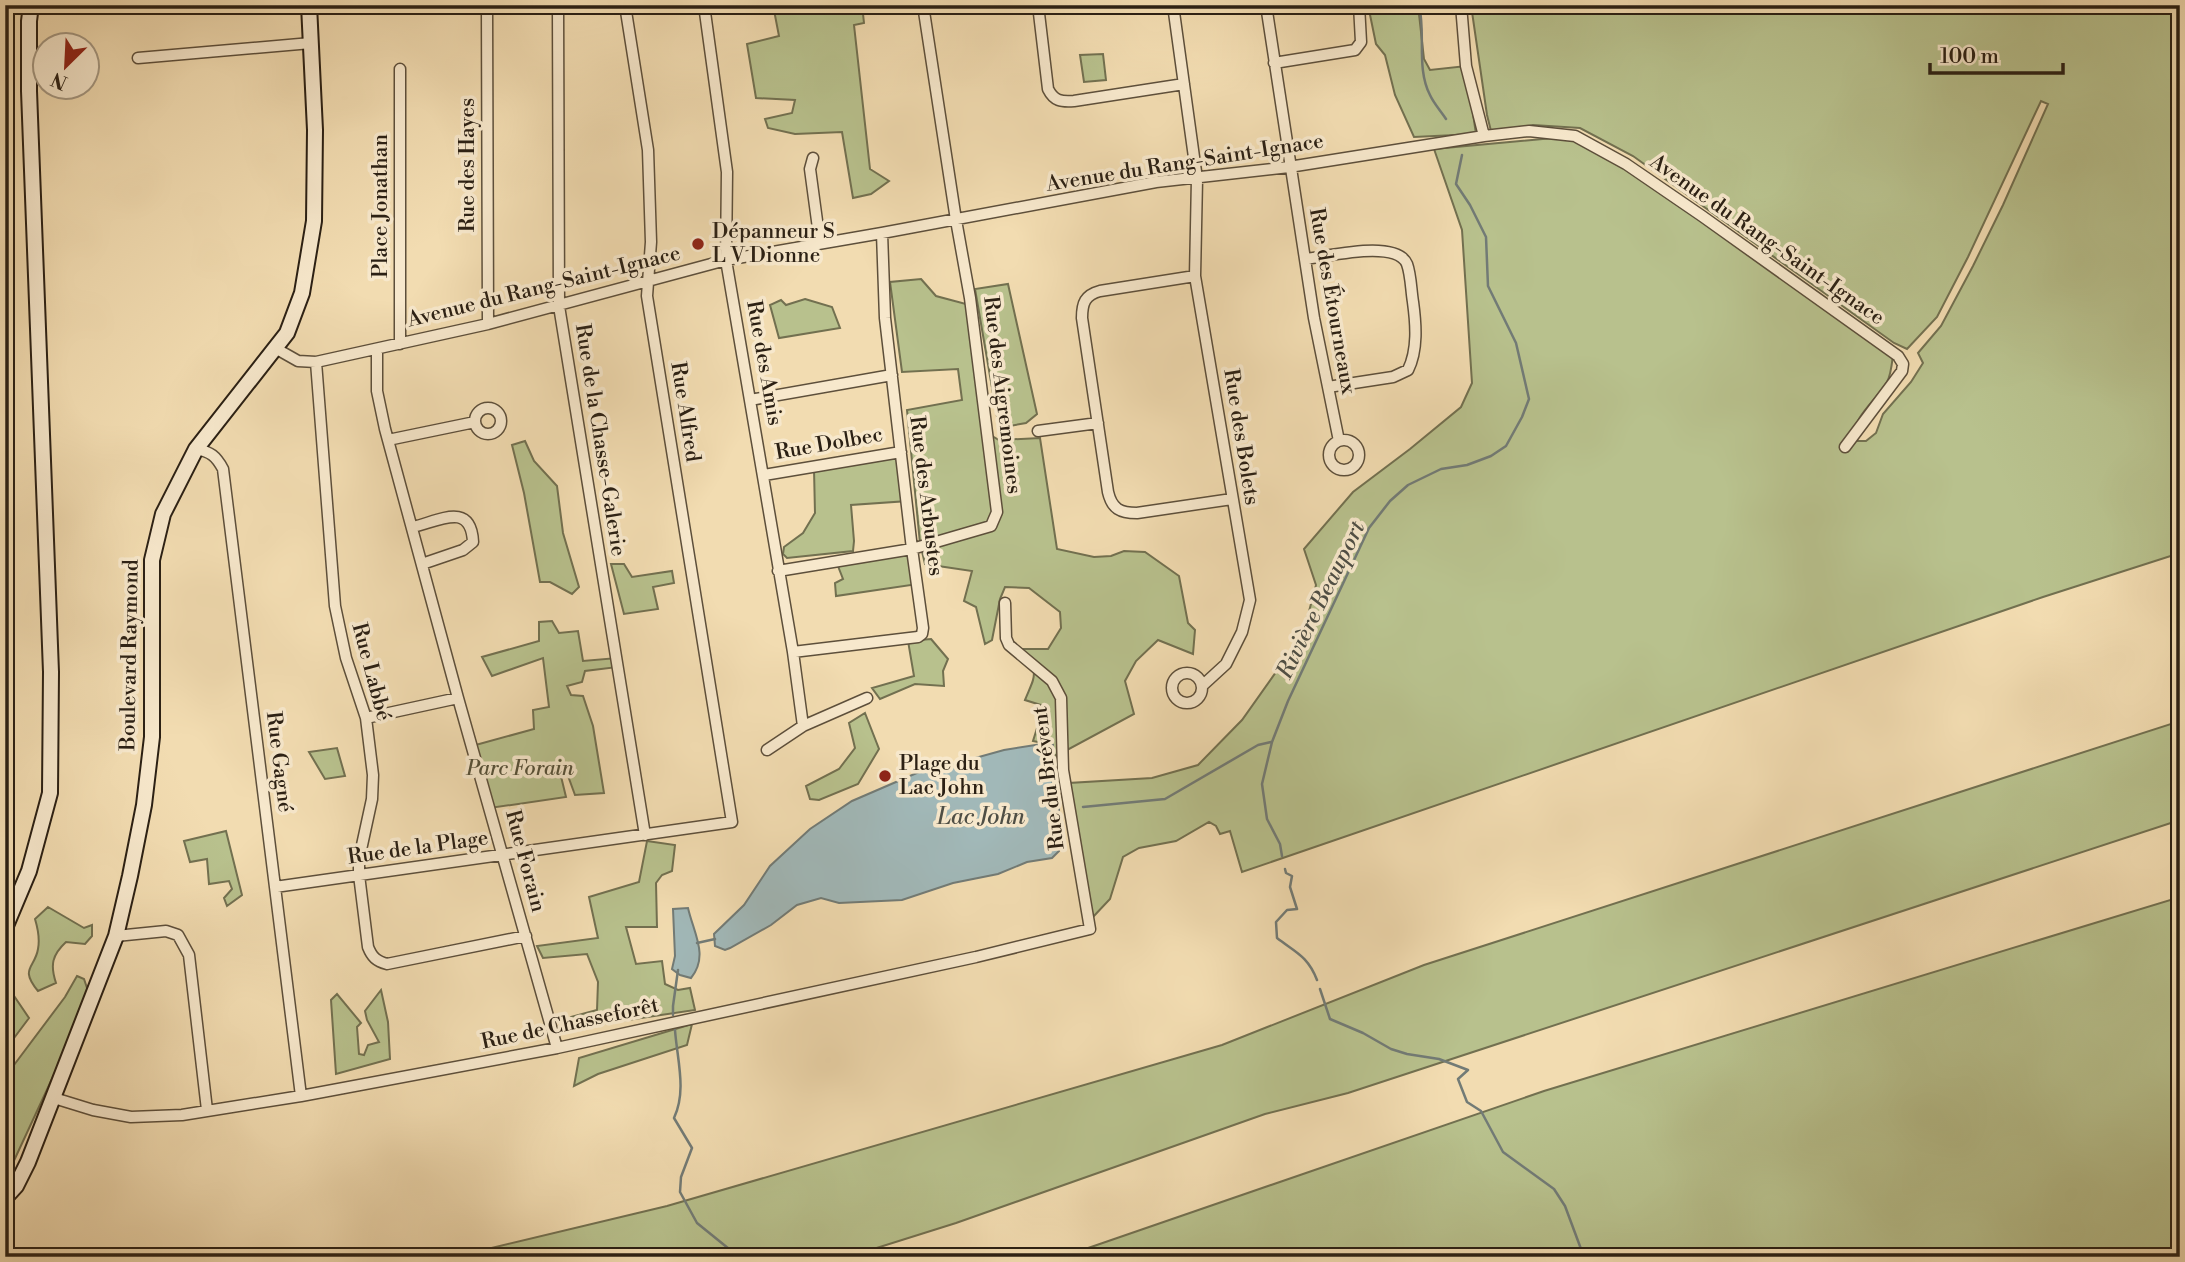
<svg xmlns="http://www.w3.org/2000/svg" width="2185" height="1262" viewBox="0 0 2185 1262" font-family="'Libre Bodoni',serif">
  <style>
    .green { fill: #b8c18d; stroke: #727050; stroke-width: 2 }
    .water { fill: #a1b8b8; stroke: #727b76; stroke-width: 2 }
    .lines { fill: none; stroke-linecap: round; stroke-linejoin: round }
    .stream { stroke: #727b76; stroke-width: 2.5 }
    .street-casing { stroke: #5d4f3b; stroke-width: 13 }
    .secondary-casing { stroke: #2b2014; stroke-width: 18 }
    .street { stroke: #f7e8cc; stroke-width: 10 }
    .secondary { stroke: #f7e8cc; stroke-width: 14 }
    .poi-dot { fill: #8f2418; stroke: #f7e8cc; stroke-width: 2.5 }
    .labels { text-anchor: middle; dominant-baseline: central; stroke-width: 7; stroke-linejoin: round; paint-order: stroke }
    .street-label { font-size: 21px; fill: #2b2014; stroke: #f7e8cc }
    .poi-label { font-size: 21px; fill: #2b2014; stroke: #f7e8cc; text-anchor: start }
    .park-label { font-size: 21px; font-style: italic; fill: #555038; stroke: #f7e8cc }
    .water-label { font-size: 23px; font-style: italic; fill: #4e4e45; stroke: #f7e8cc }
  </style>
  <rect width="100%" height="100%" fill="#f2dcb1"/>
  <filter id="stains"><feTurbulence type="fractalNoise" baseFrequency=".00286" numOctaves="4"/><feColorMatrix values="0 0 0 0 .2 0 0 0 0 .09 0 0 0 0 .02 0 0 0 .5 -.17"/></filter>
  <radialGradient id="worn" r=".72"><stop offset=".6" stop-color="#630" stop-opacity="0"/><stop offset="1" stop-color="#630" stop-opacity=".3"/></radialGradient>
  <path class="green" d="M773 5H862L864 23 854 25 870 169 889 181 871 194 853 198 842 132 795 134 768 128 765 119 792 113 795 100 756 98 747 44 779 36Z
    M1368 5H1418L1424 59 1430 70 1466 66 1476 134 1414 137 1395 95 1385 55 1376 44Z
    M1471 5H2180V553L2043 597 1242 872 1230 831 1220 834 1216 826 1209 822 1176 841 1139 848 1123 857 1110 899 1092 918 1069 783 1152 778 1198 765 1242 720 1303 634 1316 585 1304 549 1353 492 1410 449 1461 407 1472 383 1462 230 1434 149 1575 136 1626 164 1893 355C1892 363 1891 375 1887 382 1876 401 1851 417 1854 441H1866L1876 433 1883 414 1911 382 1923 363 1918 353 1941 326 1973 266 2003 205 2048 104 2041 101 1968 257 1937 317 1907 349 1894 343 1633 156 1580 128 1533 125 1492 135 1487 115Z
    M1103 54 1106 80 1084 82 1080 55Z
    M921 279 936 296 966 304 987 433 999 440 1040 438 1057 549 1094 557 1111 556 1124 551 1145 552 1179 576 1188 623 1195 630 1193 654 1158 640 1136 661 1125 681 1134 714 1056 756 1043 743 1033 741 1044 706 1025 700C1036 673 1039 675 1021 649H1048L1061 628 1060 612 1029 588 1005 587 1000 599 992 640 985 644 976 607 964 601 972 571 925 564 920 543 907 410 962 400 958 369 902 372 890 282Z
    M1008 284 1037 414 1026 423 999 428 975 289Z
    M805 299 832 307 840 328 779 338 770 305 781 300 786 305Z
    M525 441 534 461 557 486 563 533 579 587 572 594 550 582H540L524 493 512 445Z
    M901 450 908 501 851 505 854 541 853 551 787 558 783 554 784 547 803 533 815 513 814 469Z
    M911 548 918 584 836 596 835 583 843 579 836 561Z
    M611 564H624L632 577 672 571 674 583 653 587 658 609 624 614Z
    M552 621 559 633 578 631 583 661 617 658 618 667 585 671 582 682 567 686 571 695 583 696 593 726 604 793 575 795 564 765 558 764 566 797 490 808 472 746 534 729 533 710 549 707 543 658 492 676 482 657 539 641V622Z
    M931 639 948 659 943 671 944 686 915 684 880 699 872 688 914 676 908 641Z
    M865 713 879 749 858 784 819 800 810 799 806 786 839 769 855 748 849 723Z
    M2180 721V820L1348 1093 1265 1114 956 1223 848 1257H454L667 1206 1222 1045 1424 965Z
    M337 748 345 776 325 779 309 752Z
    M226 831 242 895 227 906 224 898 232 889 229 881 209 884 207 859 190 862 184 841Z
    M647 841 675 845 672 871 662 875 656 883 657 927H626L636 964 662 961 665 984 678 990 690 988 695 1010 573 1028 571 1017 597 1010 598 982 587 954 543 958 537 946 598 938 589 897 639 882Z
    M2180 897V1257L1621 1255 1062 1257 1544 1091Z
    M48 907 84 928 92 925V936L85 944 66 942C52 955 50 965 56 983L38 991C19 968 35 968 38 949 40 939 38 929 35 919Z
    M77 976 84 979 90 997 5 1180V1077L65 997Z
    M8 987 29 1018 5 1050V991Z
    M381 990 388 1022 390 1059 336 1074 331 1000 337 994 361 1023 357 1027 359 1054 364 1055 368 1045 379 1042 367 1020 365 1011Z
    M692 1024 687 1045 598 1074 574 1086 579 1058Z"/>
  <path class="water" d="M1048 743 1053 745 1049 771 1059 803V851L1052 858 1027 862 998 874 953 883 902 900 839 903 821 898 797 905 771 925 730 948 725 950 715 946 714 934 744 905 770 866 810 829 852 801 926 769 950 765 1004 750Z
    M688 908C694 934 709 956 691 978L680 975 672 969 675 956 673 909Z"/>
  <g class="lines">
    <path class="stream" d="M1419 5C1426 34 1416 68 1430 95 1434 104 1441 111 1446 119
      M1083 807 1165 799 1258 745 1271 742
      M1282 856 1280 844 1267 819 1262 784 1272 742 1288 701 1369 528 1390 501 1408 485 1441 469 1467 465 1491 456 1506 446 1522 417 1529 399 1516 343 1488 286 1486 237 1470 205 1456 184 1462 155
      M1285 869 1286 873 1292 876 1290 887 1297 909 1287 910 1276 922 1277 938C1295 952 1308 956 1317 980
      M697 943 715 939
      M1320 989 1330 1019 1363 1033 1391 1049 1407 1054 1439 1059 1468 1070 1458 1079 1467 1102 1481 1111 1503 1152 1554 1189 1565 1206 1584 1257
      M673 1015V1006L678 970
      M675 1030C677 1059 687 1091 674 1118L692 1148 681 1177 680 1192 697 1223 739 1257"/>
    <g class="street-casing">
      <path id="street" d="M487 5 488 324
        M558 5 559 306 645 835
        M704 5 727 172 726 260 793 652 803 726
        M1038 5 1048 89C1054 101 1061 102 1074 101L1184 84
        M1173 5 1197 179 1195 276 1250 600 1242 632 1226 664 1202 686
        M1266 5 1314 318 1339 441
        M1461 5 1466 66 1484 136
        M138 58 311 43
        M1274 63 1355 50 1361 42 1359 5
        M813 158 810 169 820 243
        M1305 259C1327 257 1396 239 1407 264 1411 275 1411 290 1413 302 1416 324 1418 350 1408 370L1393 377 1328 387
        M1195 276 1100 291C1085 295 1082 303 1082 318L1108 492C1112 509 1120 513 1137 513L1232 499
        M400 344V69
        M275 348 298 361 316 362 488 324 726 260 882 233 1156 182 1289 167 1484 136 1529 131 1575 136 1626 164 1702 216 1898 356 1903 364 1902 371 1845 447
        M377 349V391L385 429 458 698 557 1048
        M316 362 335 606 346 658 366 718 373 775 372 799 359 859V875L368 947C372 957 376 961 387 964L526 936
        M750 400 892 375
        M475 421a13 13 0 1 1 26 0a13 13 0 1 1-26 0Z
        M1038 431 1098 423
        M1329 455a15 15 0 1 1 30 0a15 15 0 1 1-30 0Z
        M388 440 475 422
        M196 449C211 452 216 456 223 469L301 1096
        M764 475 901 452
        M413 527C439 521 471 501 473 542L463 550 422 564
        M778 571 912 549 991 526 997 512 970 298 956 220 923 5
        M793 652 918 637 922 634 923 628 912 549 885 318 882 233
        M1172 688a15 15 0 1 1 30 0a15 15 0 1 1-30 0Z
        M366 718 458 698
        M767 750 803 726 867 698
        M275 887 732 822 647 296 651 242 648 150 625 5
        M116 936 166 931 178 935 189 955 207 1110
        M54 1098 93 1110 131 1117 182 1115 301 1096 557 1048 976 957 1090 929 1063 770 1061 698 1052 681 1009 645 1006 638 1005 603"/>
    </g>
    <g class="secondary-casing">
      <path id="secondary" d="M5 928 29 871 50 793 51 672 29 91V21L31 5
        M5 1198 16 1186 28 1162 116 936 130 876 144 805 152 737V560L163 514 196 449 287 333 302 293 314 221 315 130 309 5"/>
    </g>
    <use href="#street" class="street"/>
    <use href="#secondary" class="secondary"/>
  </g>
  <g class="poi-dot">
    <circle cx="698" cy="244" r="7"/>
    <circle cx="885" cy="776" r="7"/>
  </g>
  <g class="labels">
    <g class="street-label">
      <text transform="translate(1185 163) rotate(-9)">Avenue du Rang-Saint-Ignace</text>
      <text transform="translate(468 165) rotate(-90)">Rue des Hayes</text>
      <text transform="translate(381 206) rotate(-90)">Place Jonathan</text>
      <text transform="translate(1767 240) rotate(35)">Avenue du Rang-Saint-Ignace</text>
      <text transform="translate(544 287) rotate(-14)">Avenue du Rang-Saint-Ignace</text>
      <text transform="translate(1332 301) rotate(80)">Rue des Étourneaux</text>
      <text transform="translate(764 363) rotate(80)">Rue des Amis</text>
      <text transform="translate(1002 395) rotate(83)">Rue des Aigremoines</text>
      <text transform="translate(685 412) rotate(81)">Rue Alfred</text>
      <text transform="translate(1241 437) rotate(81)">Rue des Bolets</text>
      <text transform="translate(600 440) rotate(81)">Rue de la Chasse-Galerie</text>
      <text transform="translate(829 444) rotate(-10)">Rue Dolbec</text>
      <text transform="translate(926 496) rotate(83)">Rue des Arbustes</text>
      <text transform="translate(130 655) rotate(-89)">Boulevard Raymond</text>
      <text transform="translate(371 672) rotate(75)">Rue Labbé</text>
      <text transform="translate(279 762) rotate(83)">Rue Gagné</text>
      <text transform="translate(1049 778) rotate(-97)">Rue du Brévent</text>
      <text transform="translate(418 848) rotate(-8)">Rue de la Plage</text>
      <text transform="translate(525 861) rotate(75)">Rue Forain</text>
      <text transform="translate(570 1024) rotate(-12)">Rue de Chasseforêt</text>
    </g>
    <g class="poi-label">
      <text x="712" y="232">Dépanneur S<tspan x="712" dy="24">L V Dionne</tspan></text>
      <text x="899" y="764">Plage du<tspan x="899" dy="24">Lac John</tspan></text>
    </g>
    <g class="park-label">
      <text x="520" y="769">Parc Forain</text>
    </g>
    <g class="water-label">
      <text transform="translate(1321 600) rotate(-64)">Rivière Beauport</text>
      <text x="981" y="817">Lac John</text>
    </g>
  </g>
  <rect width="2185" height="1262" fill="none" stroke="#f2dcb1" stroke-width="28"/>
  <rect x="7" y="7" width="2171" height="1248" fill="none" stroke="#2b2014" stroke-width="3.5"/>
  <rect x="14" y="14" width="2157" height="1234" fill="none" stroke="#2b2014" stroke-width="2"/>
  <g transform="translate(66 66) rotate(204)"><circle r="33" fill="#f7e8cc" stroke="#a59882" stroke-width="2"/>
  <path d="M0-5L12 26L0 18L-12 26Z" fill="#8f2418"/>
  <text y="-10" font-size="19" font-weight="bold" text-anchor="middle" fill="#2b2014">N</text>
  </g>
  <path d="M1930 63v10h133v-10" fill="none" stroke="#2b2014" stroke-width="3.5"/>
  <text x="1940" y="63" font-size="21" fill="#2b2014" stroke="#f7e8cc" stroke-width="5" paint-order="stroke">100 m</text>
  <rect width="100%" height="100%" filter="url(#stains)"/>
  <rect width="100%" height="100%" fill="url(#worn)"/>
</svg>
